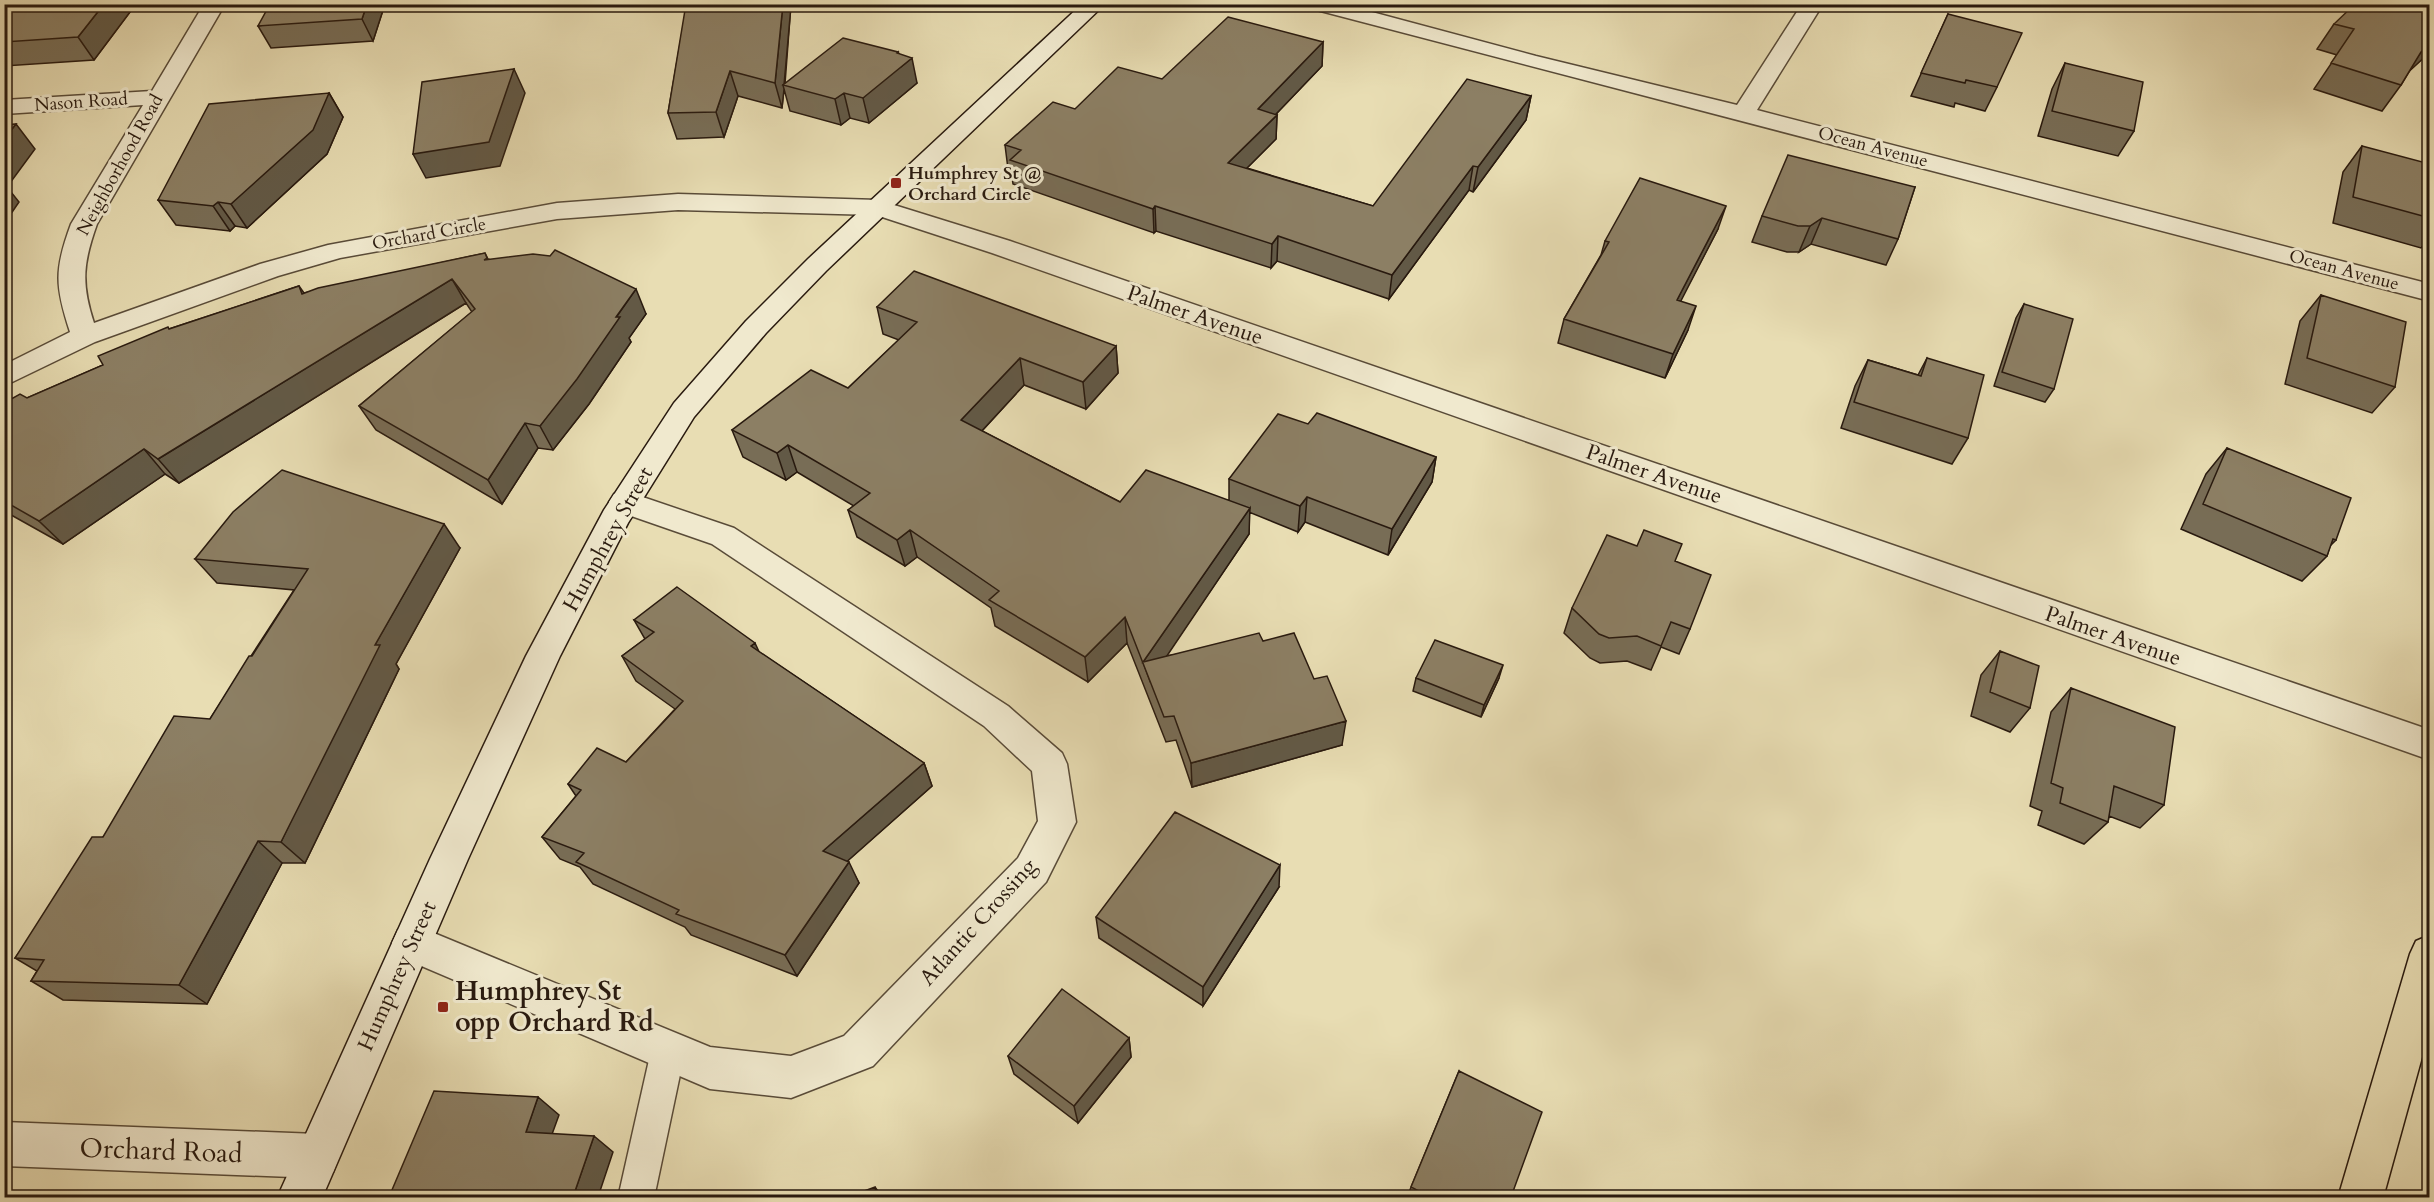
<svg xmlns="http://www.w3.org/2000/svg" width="2434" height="1202" viewBox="0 0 2434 1202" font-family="Cardo,serif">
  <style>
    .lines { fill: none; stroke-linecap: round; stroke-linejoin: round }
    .lane-casing { stroke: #594b38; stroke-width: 3 }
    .street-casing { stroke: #594b38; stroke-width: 3 }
    .secondary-casing { stroke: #291a0f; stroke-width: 3 }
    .primary-casing { stroke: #291a0f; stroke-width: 3 }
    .lane { fill: #f0e9ce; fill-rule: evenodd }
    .street { fill: #f0e9ce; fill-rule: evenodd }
    .secondary { fill: #f0e9ce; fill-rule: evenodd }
    .primary { fill: #e8ddb3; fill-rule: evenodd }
    .wall { fill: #786d56; stroke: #291a0f; stroke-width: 1.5 }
    .shaded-wall { fill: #625946; stroke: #291a0f; stroke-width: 1.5 }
    .building { fill: #8c7f64; stroke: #291a0f; stroke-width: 1.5 }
    .poi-dot { fill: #8f2418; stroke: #f0e9ce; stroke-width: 2 }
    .labels { text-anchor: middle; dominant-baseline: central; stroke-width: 6; stroke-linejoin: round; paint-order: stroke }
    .far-street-label { font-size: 18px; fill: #291a0f; stroke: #f0e9ce }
    .far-poi-label { font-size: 18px; font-weight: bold; fill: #291a0f; stroke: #f0e9ce; text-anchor: start }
    .street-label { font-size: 22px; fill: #291a0f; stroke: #f0e9ce }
    .near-poi-label { font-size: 27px; font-weight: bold; fill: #291a0f; stroke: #f0e9ce; text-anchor: start }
    .near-street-label { font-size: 27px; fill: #291a0f; stroke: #f0e9ce }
  </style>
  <rect width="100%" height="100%" fill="#e8ddb3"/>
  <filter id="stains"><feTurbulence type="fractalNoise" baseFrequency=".00333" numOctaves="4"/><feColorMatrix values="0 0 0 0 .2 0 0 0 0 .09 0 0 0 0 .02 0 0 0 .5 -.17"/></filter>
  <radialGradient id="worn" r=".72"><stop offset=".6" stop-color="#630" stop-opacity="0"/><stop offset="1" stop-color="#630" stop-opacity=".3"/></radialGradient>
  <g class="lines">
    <g class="lane-casing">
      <path id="lane" d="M668 1034 680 1039 685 1051 654 1198H618L651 1051 656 1039Z"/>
    </g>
    <g class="street-casing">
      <path id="street" d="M204 4H225L97 224C83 263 81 283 94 323L260 264 328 245 557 203 678 194 878 200 1010 241 2430 730V760L992 253 876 215 678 210 557 219 340 258 278 276 95 342 4 386V365L70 332C55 286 54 270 71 224L143 105 4 114V100L152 91Z
        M1306 4H1342L1536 56 1737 105 1802 4H1823L1757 110 2430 284V301L1309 8Z
        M625 491 734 528 1008 706 1062 753 1067 764 1076 822 1046 882 873 1066 791 1098 710 1089 398 956 392 943 398 930 412 924 710 1047 791 1056 844 1036 1018 858 1038 821 1032 771 984 726 712 544 614 510 609 502 614 494Z
        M4 1122 317 1134 333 1140 339 1156 333 1172 317 1178 4 1166Z"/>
    </g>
    <g class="secondary-casing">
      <path id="secondary" d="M1082 4H1105L826 271 766 333 694 417 628 523 560 656 468 859 322 1198H277L430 859 526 656 604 510 674 403 746 321 808 259Z"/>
    </g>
    <g class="primary-casing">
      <path id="primary" d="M2430 935V1028L2383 1198H2338L2410 954 2416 941Z"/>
    </g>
    <use href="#lane" class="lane"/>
    <use href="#street" class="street"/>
    <use href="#secondary" class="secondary"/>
    <use href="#primary" class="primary"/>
  </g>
  <path class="wall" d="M4 4H136L94 60 4 66Z
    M385 4 373 41 271 48 258 26Z
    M684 4H791L785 84 898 52 917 83 869 123 850 118 841 125 790 111 784 89 782 108 738 96 724 137 677 139 668 113 686 9Z
    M2430 4V52L2410 70 2401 85 2382 111 2314 89 2337 55 2317 49 2334 24Z
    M1948 14 1997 87 1985 111 1955 103 1954 107 1911 96Z
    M1323 42 1322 66 1276 114 1277 115 1276 139 1247 168 1373 206 1531 96 1526 120 1473 192 1469 190 1389 299 1277 261 1271 268 1156 231 1154 233 1013 184 1011 170 1008 169 1005 145 1075 109 1162 79Z
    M2065 63 2134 131 2118 156 2038 136 2052 89Z
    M329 93 343 117 327 154 247 228 235 226 230 231 176 225 158 200Z
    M2362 146 2430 218V238L2421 248 2333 223 2343 172Z
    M1915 187 1898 239 1886 265 1811 244 1799 252H1787L1752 242 1762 216Z
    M1718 229 1680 301 1688 330 1665 378 1558 343 1564 319 1601 255 1605 241Z
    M485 253 488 259 646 314 629 338 631 342 589 404 553 450 538 448 502 504 376 430 359 406 472 312 466 303 179 483 165 474 63 544 4 511V403L27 398 103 365 169 329 299 286 304 293Z
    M2321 295 2395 387 2372 413 2285 384 2300 321Z
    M2024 304 2054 389 2045 402 1994 386 2016 318Z
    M877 307 1116 346 1118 373 1086 409 1024 385 982 431 1120 502 1229 500V479L1308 424 1436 457 1432 482 1388 555 1305 522 1298 532 1249 512V534L1166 656 1263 641 1342 745 1192 787 1176 740 1166 742 1127 643 1088 682 995 626 991 608 917 557 905 566 857 537 848 510 854 506 797 472 786 480 743 457 732 430 848 388 899 340 883 334Z
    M1927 358 1968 438 1952 464 1841 428 1855 386 1868 360 1918 375Z
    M2227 448 2336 540 2330 546 2327 556 2302 581 2181 529 2206 474Z
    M460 548 396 664 399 669 305 863H282L207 1004 63 1000 31 981 37 971 15 958 103 837 210 719 294 590 217 583 195 559Z
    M1675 561 1690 629 1679 654 1661 647 1651 670 1627 661 1600 663 1590 658 1564 633 1572 608Z
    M634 620 759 652 924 763 932 786 847 861 859 883 797 976 691 935 685 927 593 884 580 867 560 859 542 837 576 796 568 784 626 762 675 709 636 681 622 656 645 639Z
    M2000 651 2030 708 2010 732 1971 716 1981 675Z
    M1416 678H1499L1481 717 1413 691Z
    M2071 688 2164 805 2140 828 2109 816 2108 822 2084 844 2038 825 2042 811 2030 806 2051 712Z
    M1279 887 1203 1006 1099 938 1096 917Z
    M1129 1038 1131 1057 1078 1123 1014 1074 1008 1056Z
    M1459 1071 1511 1197H1407Z"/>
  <path class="shaded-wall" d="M104 4H136L94 60 78 37Z
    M367 4H385L373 41 362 19Z
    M783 4H791V6L784 85H783L784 89 782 108 775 83Z
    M1323 42 1322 66 1258 133V109Z
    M2430 44V52L2402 78 2421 52Z
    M898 52 901 67 912 58 917 83 869 123 863 98Z
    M514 69 525 93 500 166 426 178 413 154Z
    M730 71 738 96 724 137 716 112Z
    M329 93 343 117 327 154 247 228 231 204Z
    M844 93 850 118 841 125 835 99Z
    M1531 96 1526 120 1473 192 1478 167Z
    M1277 115 1276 139 1228 187V163Z
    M16 124 35 149 7 187 19 202 4 224V139Z
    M1473 166 1469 190 1389 299 1392 275Z
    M218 202 235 226 230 231 213 206Z
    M1155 206 1156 231 1154 233 1153 209Z
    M1726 206 1718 229 1669 324 1677 300Z
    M1822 218 1811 244 1799 252 1810 226Z
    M1278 236 1277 261 1271 268 1272 244Z
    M452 279 466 303 179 483 158 459Z
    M636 289 646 314 629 338 631 342 589 404 553 450 540 426Z
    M1696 306 1688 330 1665 378 1673 354Z
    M1116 346 1118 373 1086 409 1083 382Z
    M1020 358 1024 385 967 447 961 420Z
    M525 423 538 448 502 504 488 480Z
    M788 445 797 472 786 480 777 453Z
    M144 449 165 474 63 544 39 521Z
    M1436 457 1432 482 1388 555 1392 529Z
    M1307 497 1305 522 1298 532 1300 506Z
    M1250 508 1249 534 1150 681 1143 662Z
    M444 524 460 548 396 664 399 669 305 863 281 842 375 645Z
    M910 530 917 557 905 566 897 540Z
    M1125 617 1127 643 1088 682 1085 657Z
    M755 643 766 667 751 646Z
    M1503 665 1499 678 1481 717 1484 705Z
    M1346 721 1342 745 1192 787 1191 763Z
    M924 763 932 786 834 873 823 851Z
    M258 841 282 863 207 1004 179 985Z
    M849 862 859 883 797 976 785 955Z
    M1280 865 1279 887 1203 1006V987Z
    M1129 1038 1131 1057 1078 1123 1074 1106Z
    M538 1097 559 1115 547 1148 526 1132Z
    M594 1136 613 1152 598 1197H573Z
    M875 1187 882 1197H877Z"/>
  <path class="building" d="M4 4H104L78 37 4 42Z
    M270 4H367L362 19 258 26Z
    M686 4H783L775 83 730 71 716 112 668 113Z
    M2355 4H2430V44L2421 52 2401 85 2331 63 2354 29 2334 24Z
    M1948 14 2022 33 1997 87 1966 80 1965 83 1921 73Z
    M1228 17 1323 42 1258 109 1277 115 1228 163 1373 206 1467 79 1531 96 1478 167 1473 166 1392 275 1278 236 1272 244 1155 206 1153 209 1010 160 1021 150 1005 145 1053 102 1075 109 1118 67 1162 79Z
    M843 38 898 52 897 53 912 58 863 98 844 93 835 99 783 85Z
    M2065 63 2143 82 2134 131 2052 111Z
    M514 69 489 142 413 154 422 82Z
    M329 93 313 130 231 204 218 202 213 206 158 200 209 104Z
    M16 124 4 139V125Z
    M2362 146 2430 164V218L2353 197Z
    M1788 155 1915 187 1898 239 1822 218 1810 226H1798L1762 216Z
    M1640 178 1726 206 1677 300 1696 306 1673 354 1564 319 1609 242 1605 241Z
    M555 250 636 289 616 317H620L577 379 540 426 525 423 488 480 359 406 475 309 452 279 158 459 144 449 39 521 4 501V403L20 394 27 398 103 365 98 356 168 327 169 329 299 286 302 294 318 288 485 253 487 258 484 260 533 254 550 256Z
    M914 271 1116 346 1083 382 1020 358 961 420 1120 502 1146 470 1250 508 1143 662 1259 633 1263 641 1294 633 1314 679 1327 676 1346 721 1191 763 1174 716 1164 717 1125 617 1085 657 989 600 999 591 910 530 897 540 848 510 870 493 788 445 777 453 732 430 811 370 848 388 917 322 877 307Z
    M2321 295 2406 322 2395 387 2307 358Z
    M2024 304 2073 319 2054 389 2002 372Z
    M1927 358 1984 375 1968 438 1854 402 1868 360 1921 376Z
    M1317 413 1436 457 1392 529 1307 497 1300 506 1229 479 1278 414 1308 424Z
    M2227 448 2351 498 2336 540 2333 539 2327 556 2203 504Z
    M282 470 444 524 375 645H380L281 842 258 841 179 985 31 981 44 960 15 958 92 837H103L174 716 210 719 249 656H252L308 569 195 559 233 512Z
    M1644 530 1682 544 1675 561 1711 575 1690 629 1671 622 1661 646 1637 636 1609 638 1599 634 1572 608 1607 535 1637 546Z
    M677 587 755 643 751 646 924 763 823 851 849 862 785 955 676 914 679 910 576 862 584 853 542 837 581 790 568 784 597 748 626 762 683 701 622 656 654 632 634 620Z
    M1435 640 1503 665 1484 705 1416 678Z
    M2000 651 2039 666 2030 708 1990 692Z
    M2071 688 2175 727 2164 805 2114 786 2108 822 2060 803 2063 788 2051 783Z
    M1175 812 1280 865 1203 987 1096 917Z
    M1062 989 1129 1038 1074 1106 1008 1056Z
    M1459 1071 1542 1112 1511 1197H1430L1411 1187Z
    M434 1091 538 1097 526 1132 594 1136 573 1197H389Z
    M875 1187 877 1197H848Z"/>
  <g class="poi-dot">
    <rect x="890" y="177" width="12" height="12" rx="3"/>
    <rect x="437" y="1001" width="12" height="12" rx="3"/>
  </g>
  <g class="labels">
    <g class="far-street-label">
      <text transform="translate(81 102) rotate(-4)">Nason Road</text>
      <text transform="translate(1873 147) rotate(15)">Ocean Avenue</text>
      <text transform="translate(120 165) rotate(-61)">Neighborhood Road</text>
      <text transform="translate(429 234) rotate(-10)">Orchard Circle</text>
      <text transform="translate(2344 270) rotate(15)">Ocean Avenue</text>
    </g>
    <g class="far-poi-label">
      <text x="908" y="173">Humphrey St @<tspan x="908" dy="21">Orchard Circle</tspan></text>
    </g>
    <g class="street-label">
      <text transform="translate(1195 315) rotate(19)">Palmer Avenue</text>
      <text transform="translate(1654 474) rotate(19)">Palmer Avenue</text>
      <text transform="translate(608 539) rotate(-61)">Humphrey Street</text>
      <text transform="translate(2113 636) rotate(19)">Palmer Avenue</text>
      <text transform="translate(978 922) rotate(-48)">Atlantic Crossing</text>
      <text transform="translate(397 976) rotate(-66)">Humphrey Street</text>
    </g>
    <g class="near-poi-label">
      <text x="455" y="991">Humphrey St<tspan x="455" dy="31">opp Orchard Rd</tspan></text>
    </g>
    <g class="near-street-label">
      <text transform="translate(161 1151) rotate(2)">Orchard Road</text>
    </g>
  </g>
  <rect width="2434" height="1202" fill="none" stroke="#e8ddb3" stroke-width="24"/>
  <rect x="6" y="6" width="2422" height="1190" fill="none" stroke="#291a0f" stroke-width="3"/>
  <rect x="12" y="12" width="2410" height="1178" fill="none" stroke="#291a0f" stroke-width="1.5"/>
  <rect width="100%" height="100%" filter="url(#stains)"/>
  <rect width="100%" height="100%" fill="url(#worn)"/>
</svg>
